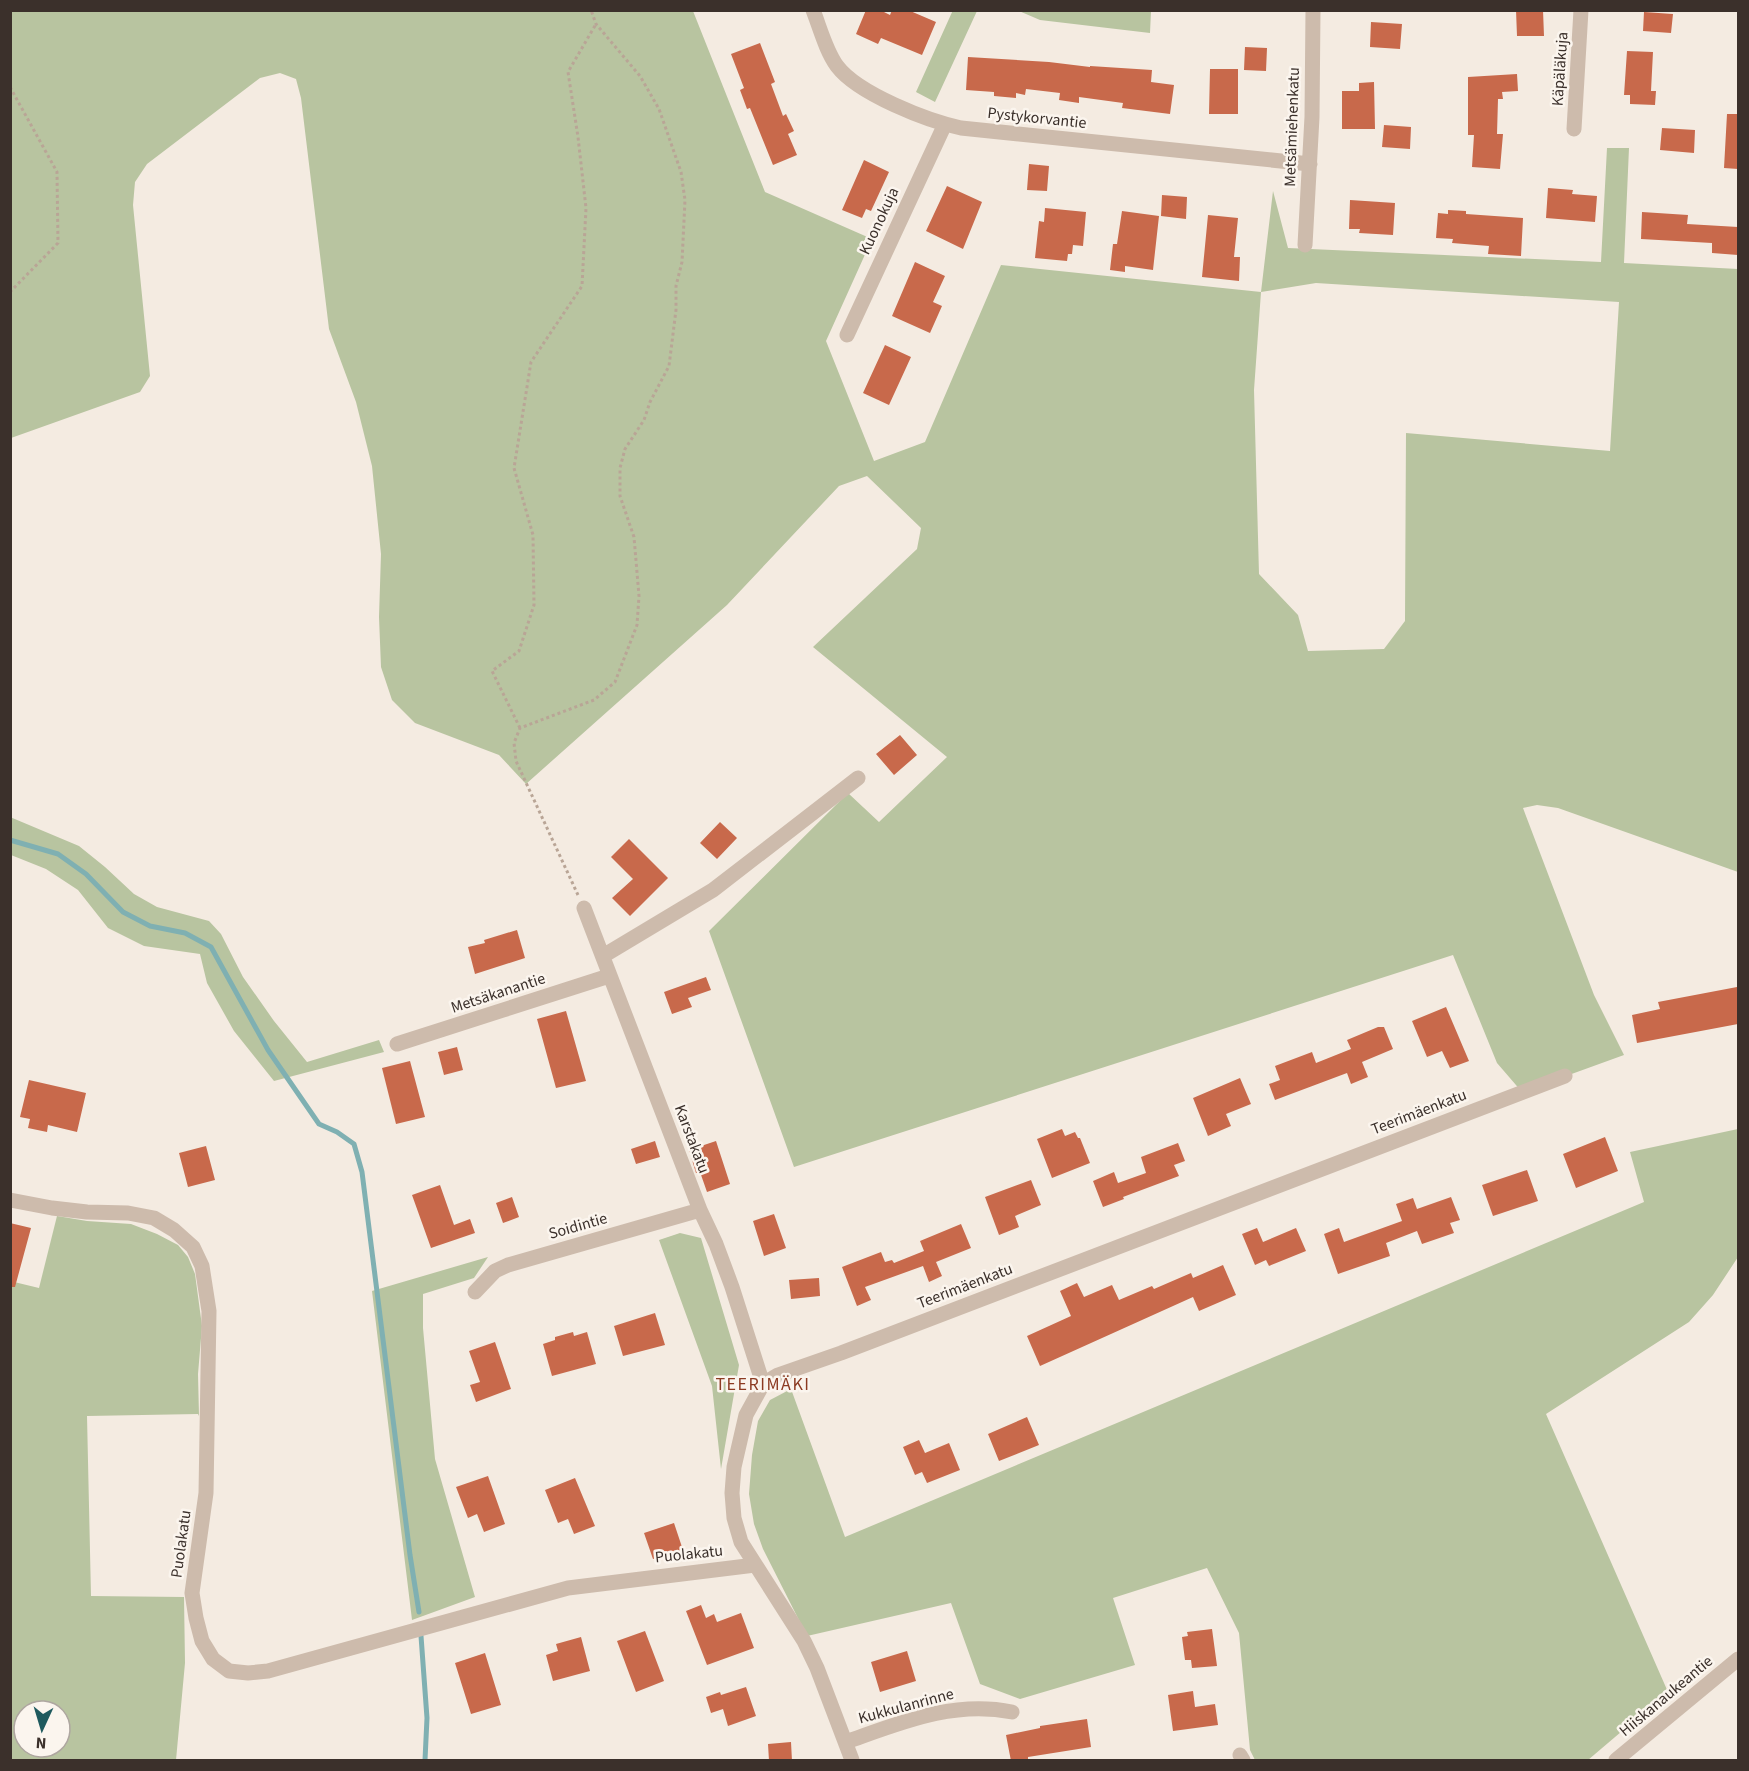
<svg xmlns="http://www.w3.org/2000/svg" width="1749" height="1771" viewBox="0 0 1749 1771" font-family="'Source Sans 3',sans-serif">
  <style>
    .green { fill: #b8c4a0; fill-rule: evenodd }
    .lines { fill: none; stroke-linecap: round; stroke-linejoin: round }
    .stream { stroke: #7fb0b2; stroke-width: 5 }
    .building { fill: #c8694b }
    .path { stroke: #b9a596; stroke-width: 3; stroke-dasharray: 3 3; stroke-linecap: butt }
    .minor { stroke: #cdbbac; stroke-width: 15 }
    .labels { text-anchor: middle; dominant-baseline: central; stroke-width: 5; stroke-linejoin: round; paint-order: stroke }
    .street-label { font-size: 16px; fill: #3b302b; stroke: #fbf5ee }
    .neighbourhood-label { font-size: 18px; letter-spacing: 1.5px; fill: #8c3b22; stroke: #fbf5ee }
  </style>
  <rect width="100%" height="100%" fill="#f4ebe1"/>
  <path class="green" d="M953 10 977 11 935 102 916 92Z
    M10 11H693L765 192 872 239 826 341 874 461 925 442 1001 265 1261 292 1273 191 1288 248 1601 262 1607 148H1629L1624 263 1738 269V872L1558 808 1537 805 1523 808 1594 995 1624 1055 1522 1092 1497 1063 1453 955 794 1167 709 931 848 793 879 822 947 757 813 647 917 549 921 528 867 476 839 486 727 605 526 784 499 755 415 723 392 700 381 667 379 617 381 554 372 466 356 402 329 329 301 98 296 79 280 73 260 78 147 164 135 182 133 205 150 376 140 392 11 438ZM1316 283 1619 302 1610 451 1406 433 1405 621 1384 649 1308 651 1298 615 1259 574 1254 390 1261 292Z
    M1019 11H1151L1150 33 1040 20Z
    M10 817 79 846 105 867 134 894 157 907 209 921 221 934 243 977 274 1021 307 1062 379 1040 384 1052 274 1081 234 1031 207 983 200 954 144 946 108 928 78 890 46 869 11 855Z
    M1738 1129V1257L1713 1295 1689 1322 1546 1414 1668 1692 1588 1760H1255L1250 1750 1239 1633 1207 1568 1113 1598 1135 1665 1020 1699 980 1684 951 1603 807 1636 763 1549 754 1524 749 1494 752 1455 758 1421 770 1400 791 1389 845 1537 1644 1202 1630 1152Z
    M57 1216 87 1221 131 1224 157 1234 178 1245 188 1257 195 1274 202 1326 198 1374 199 1416 198 1414 87 1416 91 1596 184 1597 185 1663 176 1760H11L10 1281 39 1288ZM24 1711H60V1747H24Z
    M680 1233 701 1238 739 1365 721 1469 712 1386 659 1240Z
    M488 1257 474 1278 423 1294V1328L435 1459 475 1597 412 1620 372 1291Z"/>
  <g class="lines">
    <path class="stream" d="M10 840 58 854 86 874 123 912 150 926 185 933 211 947 268 1050 319 1124 337 1132 354 1144 362 1172 410 1555 419 1612
      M421 1636 427 1718 425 1760"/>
  </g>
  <path class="building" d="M866 10H880L890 15 892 10H908L936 22 922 55 881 38 878 44 856 34Z
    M1516 10H1543L1544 36H1517Z
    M1644 12 1673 14 1671 33 1643 31Z
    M1371 22 1402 24 1400 49 1370 47Z
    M760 43 775 82 771 84 783 116 786 114 794 131 788 134 797 155 773 165 750 108 747 109 740 90 744 88 731 54Z
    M1245 47 1267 48 1266 71 1244 70Z
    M1627 51 1653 52 1651 91H1656L1655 105 1630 104V95H1624Z
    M968 57 1049 62 1090 67V66L1152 70 1151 82 1174 85 1170 114 1122 108 1123 103 1079 97V103L1059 100 1060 93 1026 89 1025 95 1016 93V98L994 96V92L966 90Z
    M1210 69H1238V114H1209Z
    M1517 74 1518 91 1502 92 1503 99H1498L1497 134H1503L1500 169 1472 167 1474 135H1468V77Z
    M1374 82 1375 129H1342V91H1359V83Z
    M1727 114H1738V169L1724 168Z
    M1384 125 1411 127 1410 149 1382 147Z
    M1662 128 1695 130 1694 153 1660 150Z
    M864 160 889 172 871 211 866 209 862 218 842 210Z
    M1029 164 1049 166 1047 191 1027 190Z
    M947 186 982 202 963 249 926 231Z
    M1548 188 1573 190 1572 194 1597 196 1595 222 1546 218Z
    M1162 195 1187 197 1186 219 1161 216Z
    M1350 200 1395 203 1393 235 1359 233 1360 229H1349Z
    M1045 208 1086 212 1083 246 1073 245 1072 254H1068L1067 261 1035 258 1039 221 1044 222Z
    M1448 210 1466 211V214L1523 218 1521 256 1488 254 1489 246 1452 243 1453 239 1436 238 1438 213 1448 214Z
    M1122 211 1159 216 1153 270 1125 266V272L1110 270 1113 244H1117Z
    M1642 212 1688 215 1687 224 1738 227V255L1712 253V243L1641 239Z
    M1208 215 1238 218 1234 257H1240L1239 281 1202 277Z
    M915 262 945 276 933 302 942 306 930 333 892 316Z
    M885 345 911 357 889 405 863 393Z
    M900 735 917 755 894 775 876 754Z
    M720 822 737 838 717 859 700 843Z
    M629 839 668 878 630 916 612 898 633 879 611 857Z
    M517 930 525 958 475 974 468 947 485 943 484 940Z
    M706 977 711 990 688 998 692 1007 672 1014 664 992Z
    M1737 987 1738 1024 1637 1043 1632 1015 1660 1009 1658 1002Z
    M1446 1007 1469 1061 1450 1068 1442 1051 1427 1057 1412 1021Z
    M566 1011 586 1081 556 1088 537 1019Z
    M1378 1027H1384L1393 1049 1362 1062 1368 1077 1351 1084 1347 1073 1275 1100 1269 1084 1280 1080 1275 1066 1312 1052 1316 1063 1351 1049 1347 1040Z
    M457 1047 463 1070 444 1075 438 1052Z
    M410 1061 425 1117 396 1124 382 1068Z
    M1240 1078 1251 1104 1226 1114 1231 1126 1208 1136 1193 1098Z
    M29 1080 86 1093 77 1132 48 1125 47 1132 28 1128 30 1119 20 1117Z
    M1062 1129 1065 1136 1075 1132 1078 1138H1080L1090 1163 1052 1178 1037 1139Z
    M1605 1137 1618 1171 1576 1188 1563 1154Z
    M655 1141 660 1157 636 1164 631 1149Z
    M716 1141 730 1184 707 1192 700 1172 696 1173 689 1150Z
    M1178 1143 1185 1161 1174 1165 1179 1176 1123 1197 1124 1199 1103 1207 1093 1181 1114 1172 1118 1183 1146 1173 1141 1157Z
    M206 1146 215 1180 188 1187 179 1153Z
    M1527 1170 1538 1201 1493 1216 1482 1185Z
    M1031 1180 1041 1205 1015 1216 1019 1227 999 1235 985 1197Z
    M440 1185 454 1225 470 1219 475 1233 431 1248 412 1195Z
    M512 1197 519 1217 503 1223 496 1203Z
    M1451 1197 1460 1220 1450 1223 1454 1233 1422 1244 1417 1231 1386 1243 1390 1256 1338 1274 1324 1234 1339 1228 1344 1242 1402 1221 1396 1204 1413 1198 1417 1209Z
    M774 1214 786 1248 764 1256 753 1221Z
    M10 1223 31 1228 15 1287H10Z
    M961 1224 971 1248 936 1262 942 1276 929 1282 923 1266 865 1287 871 1300 857 1306 842 1267 881 1252 885 1262 892 1260 894 1263 924 1251 920 1241Z
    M1257 1228 1263 1242 1296 1228 1306 1251 1269 1266 1266 1260 1255 1265 1242 1234Z
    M1223 1265 1236 1295 1199 1311 1193 1297 1040 1366 1027 1336 1071 1316 1060 1291 1077 1283 1084 1297 1112 1285 1119 1300 1152 1286 1154 1289 1191 1273 1193 1278Z
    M819 1278 820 1296 791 1299 789 1280Z
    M655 1313 665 1345 623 1356 614 1326Z
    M573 1332 574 1336 587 1332 596 1364 552 1376 543 1344 555 1340V1337Z
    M495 1342 511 1389 476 1402 470 1385 480 1382 469 1351Z
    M1027 1417 1039 1445 999 1461 988 1434Z
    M919 1440 925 1453 949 1443 960 1470 927 1483 922 1472 915 1475 903 1447Z
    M488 1476 505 1524 484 1532 477 1514 468 1518 456 1487Z
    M575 1478 595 1526 574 1534 568 1519 558 1523 545 1490Z
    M674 1523 683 1550 653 1559 644 1533Z
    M701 1605 706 1618 714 1614 717 1622 741 1613 754 1648 707 1665 686 1611Z
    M1212 1629 1217 1666 1192 1668 1191 1660H1185L1182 1637 1188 1636 1187 1632Z
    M645 1631 664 1681 636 1692 617 1641Z
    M581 1637 590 1671 553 1681 546 1655 558 1651 556 1644Z
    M907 1651 916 1681 880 1692 871 1662Z
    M485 1653 501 1705 471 1714 455 1663Z
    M746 1687 756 1716 728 1726 723 1709 711 1713 706 1697 720 1692 721 1695Z
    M1193 1691 1195 1707 1215 1704 1218 1725 1173 1731 1168 1695Z
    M1087 1719 1091 1747 1028 1757V1761H1011L1006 1735 1040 1728V1726Z
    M791 1742 792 1761H769L768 1744Z"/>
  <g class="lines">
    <path class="path" d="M10 87 57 172 58 243 10 292
      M520 728 492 671 519 651 534 605 533 535 514 468 531 362 582 286 586 208 578 137 568 72 596 24
      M578 895 516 761 514 743 520 728 594 700 615 682 637 625 639 596 634 537 620 496V468L625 449 644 420 650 402 669 366 676 310V286L682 262 685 200 681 172 659 109 640 76 596 24 591 10"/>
    <path class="minor" d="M813 10C820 28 826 51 837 66 858 94 928 121 961 128L1310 164
      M1574 129 1581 10
      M1305 245 1312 117 1313 10
      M847 335 945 124
      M584 908 700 1210 716 1244 732 1287 763 1384
      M603 956 713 890 858 778
      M397 1044 609 976
      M10 1200 52 1208 87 1212 128 1213 154 1218 174 1230 193 1247 202 1266 209 1311 206 1493 192 1593 196 1618 202 1641 213 1659 229 1671 248 1673 268 1671 568 1588 755 1565
      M475 1292 495 1271 508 1265 700 1210
      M846 1742C900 1723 953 1700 1012 1712
      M1240 1755 1243 1760
      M852 1760 817 1668 804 1641 741 1542 734 1518 732 1493 734 1467 746 1415 763 1384 778 1375 841 1353 1565 1076
      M1616 1760 1738 1659"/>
  </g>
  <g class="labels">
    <g class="street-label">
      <text transform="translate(1560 69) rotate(-86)">Käpäläkuja</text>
      <text transform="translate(1037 118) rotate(6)">Pystykorvantie</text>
      <text transform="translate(1292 127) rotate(-88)">Metsämiehenkatu</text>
      <text transform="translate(879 221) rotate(-65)">Kuonokuja</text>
      <text transform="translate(498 993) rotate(-18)">Metsäkanantie</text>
      <text transform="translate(1419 1112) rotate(-21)">Teerimäenkatu</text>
      <text transform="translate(692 1139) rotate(69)">Karstakatu</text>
      <text transform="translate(578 1226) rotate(-16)">Soidintie</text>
      <text transform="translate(965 1286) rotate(-21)">Teerimäenkatu</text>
      <text transform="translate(181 1544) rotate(-82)">Puolakatu</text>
      <text transform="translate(689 1554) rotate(-6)">Puolakatu</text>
      <text transform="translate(1666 1696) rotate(-40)">Hiiskanaukeantie</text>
      <text transform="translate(906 1706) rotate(-15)">Kukkulanrinne</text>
    </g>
    <g class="neighbourhood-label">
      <text x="763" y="1384">TEERIMÄKI</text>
    </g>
  </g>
  <rect width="1749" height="1771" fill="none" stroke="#3b302b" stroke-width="24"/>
  <g transform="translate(42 1729) rotate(184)"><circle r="28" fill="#fbf5ee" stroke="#aea6a0" stroke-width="1.5"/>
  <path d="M0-4.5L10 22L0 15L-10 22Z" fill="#1f5a5e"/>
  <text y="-9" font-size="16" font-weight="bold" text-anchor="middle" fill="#3b302b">N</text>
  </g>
</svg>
